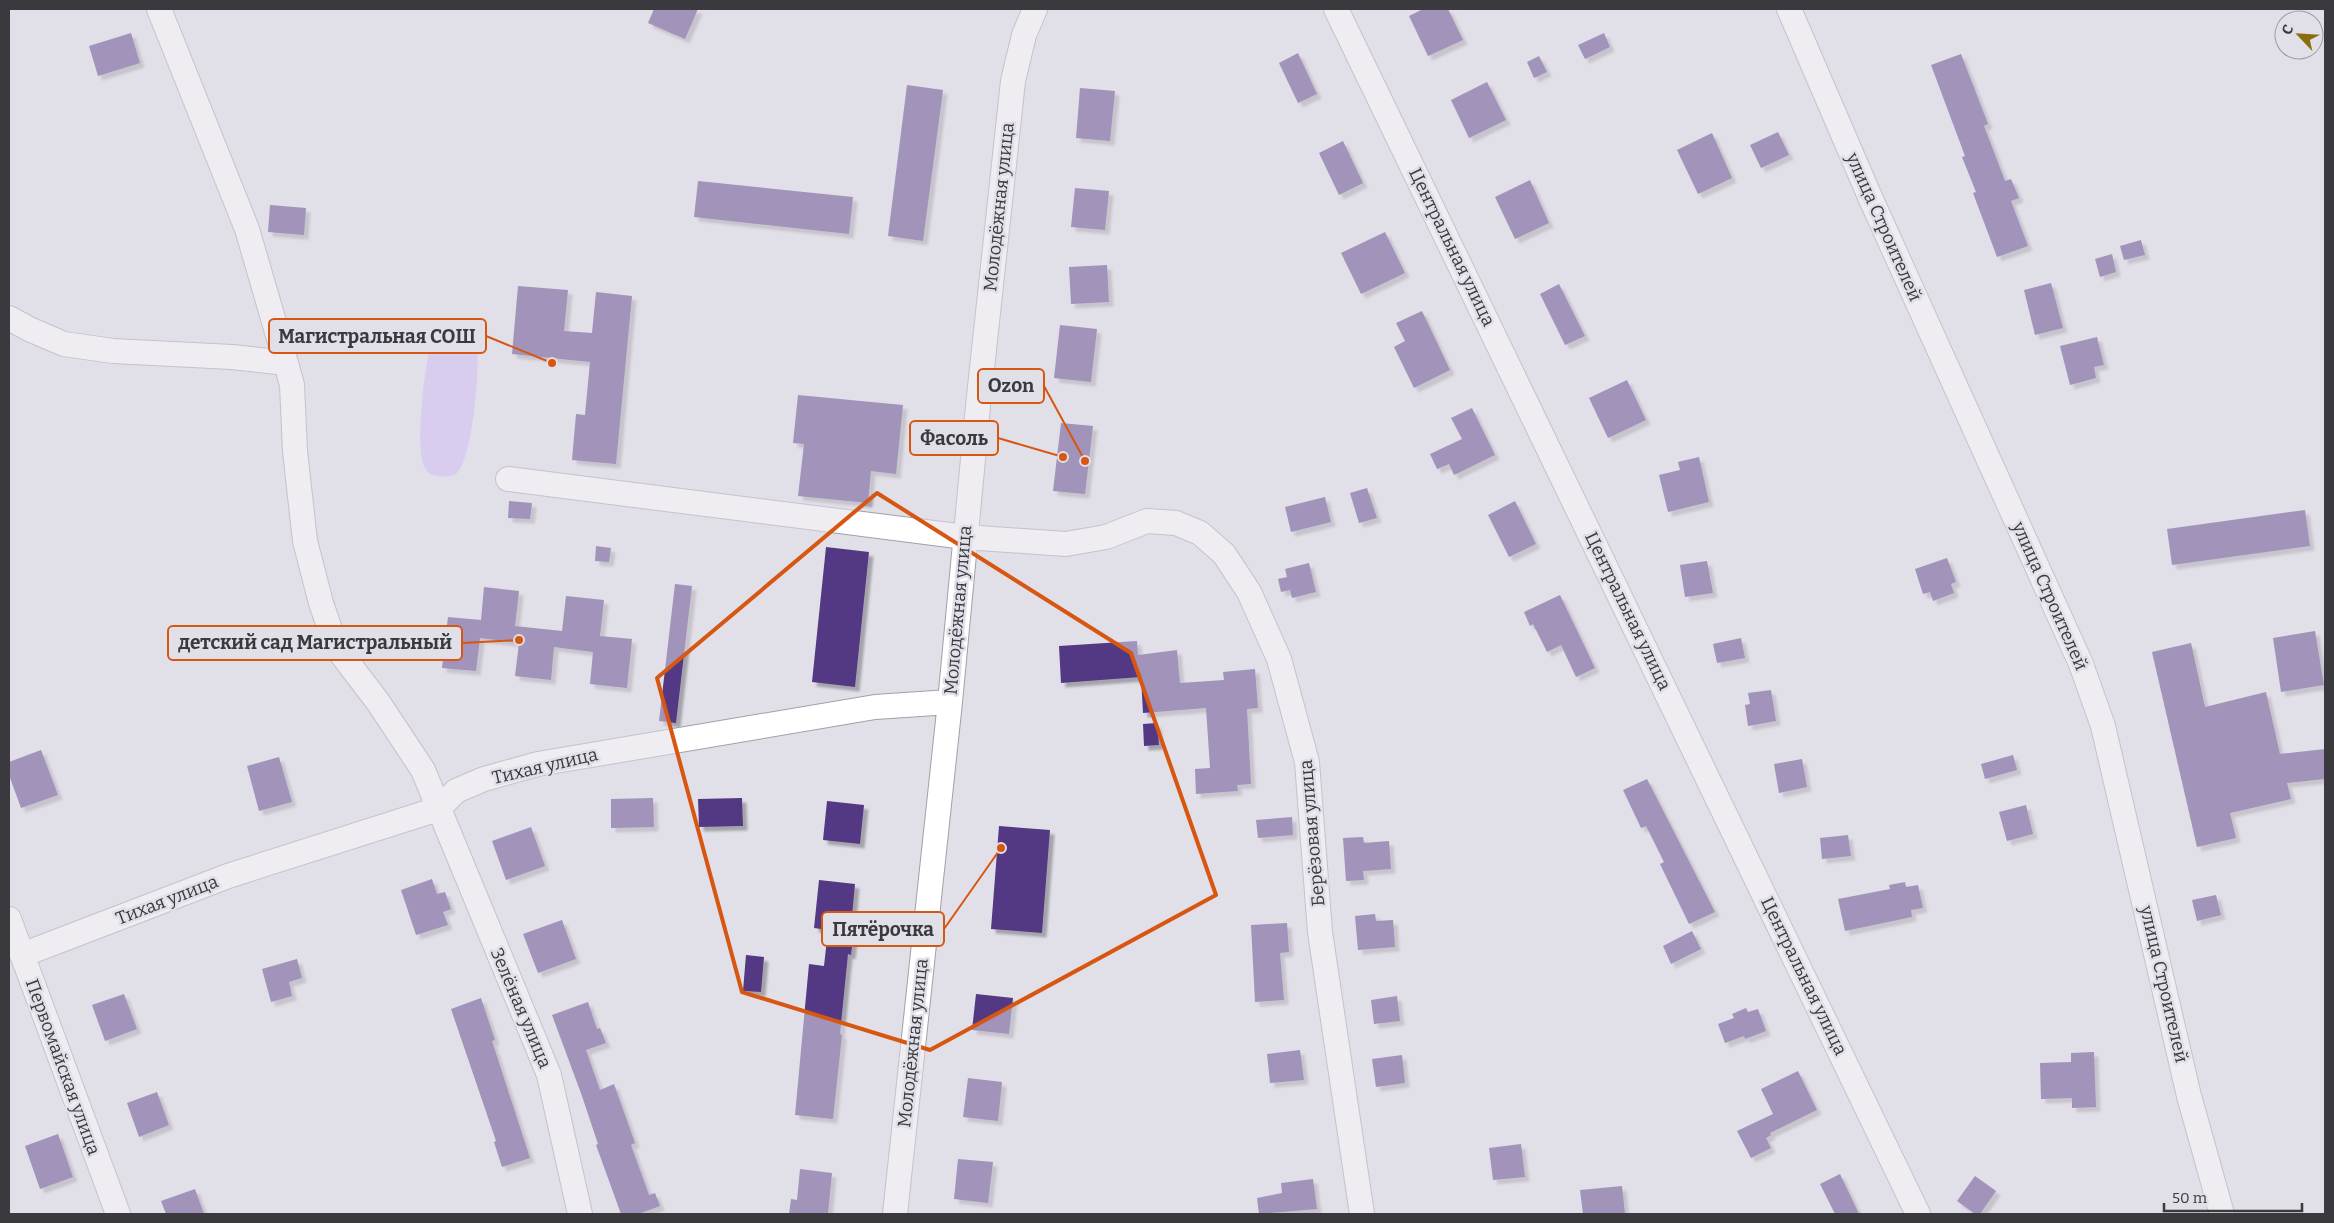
<svg xmlns="http://www.w3.org/2000/svg" width="2334" height="1223" viewBox="0 0 2334 1223" font-family="Bitter,serif">
  <style>
    .green { fill: #ccb8f9 }
    .building { fill: #533883; filter: url(#shadow) }
    .lines { fill: none; stroke-linecap: round; stroke-linejoin: round }
    .minor-casing { stroke: #a2a0a9; stroke-width: 26 }
    .minor { stroke: #fff; stroke-width: 24 }
    .marked { fill: none; stroke: #d75611; stroke-width: 4; stroke-linejoin: round }
    .labels { text-anchor: middle; dominant-baseline: central; stroke-width: 5; stroke-linejoin: round; paint-order: stroke }
    .street-label { font-size: 18px; fill: #3a393d; stroke: #e1dfe8 }
    .leader { fill: none; stroke: #d75611; stroke-width: 2 }
    .callout-dot { fill: #d75611; stroke: #e1dfe8; stroke-width: 2 }
    .callout { fill: #e1dfe8; stroke: #d75611; stroke-width: 2 }
    .callout-label { font-size: 19px; text-anchor: middle; font-weight: bold; fill: #3a393d }
  </style>
  <defs>
    <filter id="shadow"><feDropShadow dx="4.5" dy="4.5" stdDeviation="1" flood-color="#0004"/></filter>
  </defs>
  <rect width="100%" height="100%" fill="#e1dfe8"/>
  <path class="green" d="M448 319C457 320 466 319 472 327 485 344 473 456 458 472 453 477 447 477 441 476 434 476 428 474 425 468 414 449 425 365 431 343 434 332 439 325 448 319Z"/>
  <path class="building" d="M654 9H698L685 39 648 23Z
    M1423 9H1448L1463 40 1428 56 1409 16Z
    M131 33 140 63 98 76 89 46Z
    M1604 33 1610 47 1585 59 1578 45Z
    M1298 53 1317 94 1298 103 1279 63Z
    M1961 54 1988 124 1984 126 2005 181 2011 179 2019 198 2011 201 2028 246 1997 257 1973 193 1976 192 1962 157 1965 156 1931 65Z
    M1539 56 1547 72 1534 78 1527 62Z
    M1487 82 1506 120 1469 138 1451 100Z
    M907 85 943 90 923 241 888 236Z
    M1080 88 1115 91 1110 141 1076 138Z
    M1778 132 1789 155 1761 168 1750 145Z
    M1712 133 1732 178 1698 194 1677 150Z
    M1343 141 1363 183 1339 195 1319 153Z
    M1530 180 1549 223 1515 239 1495 197Z
    M698 181 853 197 849 234 694 217Z
    M1075 188 1109 191 1105 230 1071 227Z
    M270 205 306 208 304 235 268 232Z
    M1385 232 1405 273 1361 294 1341 253Z
    M2141 240 2145 255 2124 260 2120 246Z
    M2112 254 2116 272 2100 277 2095 259Z
    M1107 265 1109 302 1071 304 1069 267Z
    M2051 283 2063 328 2035 335 2024 290Z
    M1559 284 1585 336 1565 345 1540 294Z
    M518 286 568 290 564 331 592 333 596 292 632 296 616 464 572 460 576 414 585 415 590 362 512 354Z
    M1422 311 1450 370 1414 388 1394 347 1405 341 1396 323Z
    M1060 325 1097 329 1091 382 1054 378Z
    M2097 337 2104 365 2094 367 2096 378 2070 385 2060 346Z
    M1627 380 1646 420 1608 438 1589 398Z
    M798 395 903 405 896 474 871 471 868 503 798 496 804 444 793 443Z
    M1472 408 1495 455 1454 475 1449 464 1437 469 1430 454 1462 439 1451 418Z
    M1061 423 1093 426 1085 494 1053 491Z
    M1699 457 1709 502 1668 512 1659 475 1680 470 1678 462Z
    M1367 488 1377 518 1359 523 1350 493Z
    M1325 497 1331 522 1291 532 1285 507Z
    M509 501 532 503 530 519 508 518Z
    M1515 501 1536 544 1509 557 1488 515Z
    M2305 510 2310 546 2172 565 2167 529Z
    M596 546 611 548 609 562 595 561Z
    M826 547 869 552 855 687 812 682Z
    M1947 558 1956 582 1951 584 1954 593 1933 601 1930 592 1923 594 1915 569Z
    M1707 561 1713 593 1685 597 1680 565Z
    M1309 563 1316 592 1292 598 1290 590 1281 592 1278 579 1287 577 1285 569Z
    M675 584 692 586 676 723 659 721Z
    M484 587 519 591 515 626 562 631 566 596 604 600 600 636 632 639 627 688 590 684 593 652 554 647 551 680 515 676 519 643 480 638 476 671 442 668 448 617 481 620Z
    M1560 595 1595 668 1576 677 1561 645 1547 652 1533 624 1530 626 1524 612Z
    M2315 631 2324 685 2281 692 2273 638Z
    M1741 638 1745 658 1717 663 1713 644Z
    M1137 641 1138 655 1177 650 1180 683 1224 680 1223 672 1255 669 1258 708 1247 709 1251 784 1237 785 1238 791 1196 794 1195 769 1210 768 1206 708 1143 713 1141 677 1061 683 1059 646Z
    M2191 643 2205 707 2266 692 2280 754 2325 749V779L2287 783 2291 799 2230 813 2236 838 2197 847 2152 652Z
    M1771 690 1776 721 1748 726 1745 705 1750 704 1748 693Z
    M1157 723 1159 745 1144 746 1143 724Z
    M41 750 58 795 21 808 9 775V762Z
    M2013 755 2017 770 1985 779 1981 764Z
    M279 757 292 802 259 811 247 766Z
    M1802 759 1807 787 1779 793 1774 764Z
    M1647 779 1715 912 1689 924 1660 864 1664 862 1646 826 1641 828 1623 790Z
    M653 798 654 827 611 828V799Z
    M742 798 743 826 699 827 698 799Z
    M827 801 864 805 860 844 823 840Z
    M2026 805 2033 834 2007 841 1999 812Z
    M1292 817 1293 835 1258 838 1256 820Z
    M999 826 1050 830 1042 933 991 929Z
    M531 827 545 866 506 880 492 841Z
    M1848 835 1851 856 1822 859 1820 838Z
    M1363 837 1364 843 1389 841 1391 869 1363 871 1364 880 1346 881 1343 838Z
    M432 879 437 894 445 892 451 909 443 912 448 925 416 935 401 890Z
    M819 880 855 884 850 938 853 939 851 955 848 954 840 1034 842 1035 833 1119 795 1115 809 964 824 966 828 930 814 928Z
    M1905 882 1906 887 1918 885 1923 908 1911 910 1912 917 1845 931 1838 899 1890 889 1889 885Z
    M2216 895 2221 915 2197 921 2192 900Z
    M1375 914 1376 921 1393 920 1395 947 1358 950 1355 916Z
    M562 920 576 959 538 973 523 934Z
    M1287 923 1289 952 1280 953 1284 1000 1255 1002 1251 925Z
    M1692 931 1701 949 1671 964 1663 946Z
    M746 955 764 957 761 992 743 991Z
    M297 959 302 978 289 982 292 996 271 1002 262 969Z
    M124 994 137 1029 105 1041 92 1005Z
    M976 994 1013 998 1009 1034 972 1030Z
    M1397 996 1400 1021 1374 1024 1371 1000Z
    M481 998 495 1040 492 1041 530 1158 502 1167 494 1142 496 1141 451 1009Z
    M588 1002 597 1029 600 1028 606 1043 586 1050 600 1090 614 1084 635 1143 631 1145 649 1195 655 1193 660 1206 638 1214H621L596 1145 598 1144 582 1096 552 1015Z
    M1746 1008 1748 1012 1758 1009 1766 1031 1745 1039 1744 1036 1725 1043 1718 1024 1734 1018 1732 1014Z
    M1300 1050 1304 1080 1270 1083 1267 1054Z
    M2094 1052 2096 1107 2072 1108V1098L2041 1099 2040 1063 2071 1062V1053Z
    M1402 1055 1405 1083 1376 1087 1372 1059Z
    M1798 1071 1817 1110 1770 1133 1771 1135 1766 1138 1771 1148 1751 1158 1737 1131 1773 1114 1761 1089Z
    M968 1078 1002 1082 998 1121 963 1117Z
    M157 1092 169 1125 139 1137 127 1103Z
    M58 1134 73 1177 40 1189 25 1146Z
    M1521 1144 1525 1177 1493 1180 1489 1148Z
    M958 1159 993 1162 988 1203 954 1199Z
    M800 1169 832 1173 828 1214H789L791 1199 797 1200Z
    M1840 1174 1859 1214H1835L1820 1184Z
    M1975 1176 1996 1191 1980 1214H1975L1957 1201Z
    M1313 1179 1317 1209 1259 1214 1257 1198 1282 1193 1281 1183Z
    M1622 1186 1625 1214H1583L1580 1190Z
    M195 1189 204 1214H166L161 1201Z"/>
  <g class="lines">
    <g class="minor-casing">
      <path id="minor" d="M159 9 247 229 286 363 292 385 295 451 305 541 321 603 336 647 378 702 423 770 549 1075 580 1214
        M1336 9 1918 1214
        M1789 9 1870 197 2081 664 2103 726 2189 1096 2222 1214
        M9 318 29 329 64 344 113 351 232 357 286 363
        M508 479 965 537 1066 544 1106 537 1147 521 1176 523 1200 533 1224 554 1249 592 1279 659 1307 762 1320 932 1362 1214
        M9 919 118 1214
        M22 955 228 876 438 809 456 791 484 779 538 764 875 707 950 702
        M895 1214 950 702 979 396 1013 81 1024 35 1035 9"/>
    </g>
    <use href="#minor" class="minor"/>
  </g>
  <path d="M0 0H2334V1223H0ZM877 493 1131 653 1216 895 930 1050 742 992 657 678Z" fill="#e1dfe8" fill-opacity=".55" fill-rule="evenodd"/>
  <path class="marked" d="M877 493 1131 653 1216 895 930 1050 742 992 657 678Z"/>
  <g class="labels">
    <g class="street-label">
      <text transform="translate(999 207) rotate(-84)">Молодёжная улица</text>
      <text transform="translate(1884 227) rotate(66)">улица Строителей</text>
      <text transform="translate(1452 247) rotate(64)">Центральная улица</text>
      <text transform="translate(2050 596) rotate(66)">улица Строителей</text>
      <text transform="translate(958 610) rotate(-85)">Молодёжная улица</text>
      <text transform="translate(1628 611) rotate(64)">Центральная улица</text>
      <text transform="translate(545 766) rotate(-13)">Тихая улица</text>
      <text transform="translate(1312 833) rotate(-95)">Берёзовая улица</text>
      <text transform="translate(167 900) rotate(-21)">Тихая улица</text>
      <text transform="translate(1804 976) rotate(64)">Центральная улица</text>
      <text transform="translate(2164 984) rotate(77)">улица Строителей</text>
      <text transform="translate(521 1008) rotate(67)">Зелёная улица</text>
      <text transform="translate(913 1043) rotate(-84)">Молодёжная улица</text>
      <text transform="translate(63 1067) rotate(70)">Первомайская улица</text>
    </g>
  </g>
  <path class="leader" d="M552 363L486 336M1085 461L1044 386M1063 457L998 438M519 640L462 643M1001 848L944 929"/>
  <g class="callout-dot">
    <circle cx="552" cy="363" r="5"/>
    <circle cx="1085" cy="461" r="5"/>
    <circle cx="1063" cy="457" r="5"/>
    <circle cx="519" cy="640" r="5"/>
    <circle cx="1001" cy="848" r="5"/>
  </g>
  <g class="callout">
    <rect x="269" y="319" width="217" height="34" rx="5"/>
    <rect x="978" y="369" width="66" height="34" rx="5"/>
    <rect x="910" y="421" width="88" height="34" rx="5"/>
    <rect x="168" y="626" width="294" height="34" rx="5"/>
    <rect x="822" y="912" width="122" height="34" rx="5"/>
  </g>
  <g class="callout-label">
    <text x="377" y="343">Магистральная СОШ</text>
    <text x="1011" y="392">Ozon</text>
    <text x="954" y="445">Фасоль</text>
    <text x="315" y="649">детский сад Магистральный</text>
    <text x="883" y="936">Пятёрочка</text>
  </g>
  <rect width="2334" height="1223" fill="none" stroke="#3a393d" stroke-width="20"/>
  <g transform="translate(2299 35) rotate(295)"><circle r="24" fill="#e1dfe8" stroke="#9e9da4"/>
  <path d="M0-4L9 19L0 12L-9 19Z" fill="#8c6d0f"/>
  <text y="-8" font-size="14" font-weight="bold" text-anchor="middle" fill="#3a393d">С</text>
  </g>
  <path d="M2164 1203v8h138v-8" fill="none" stroke="#3a393d" stroke-width="2.5"/>
  <text x="2172" y="1203" font-size="15" fill="#3a393d" stroke="#e1dfe8" stroke-width="4" paint-order="stroke">50 m</text>
</svg>
